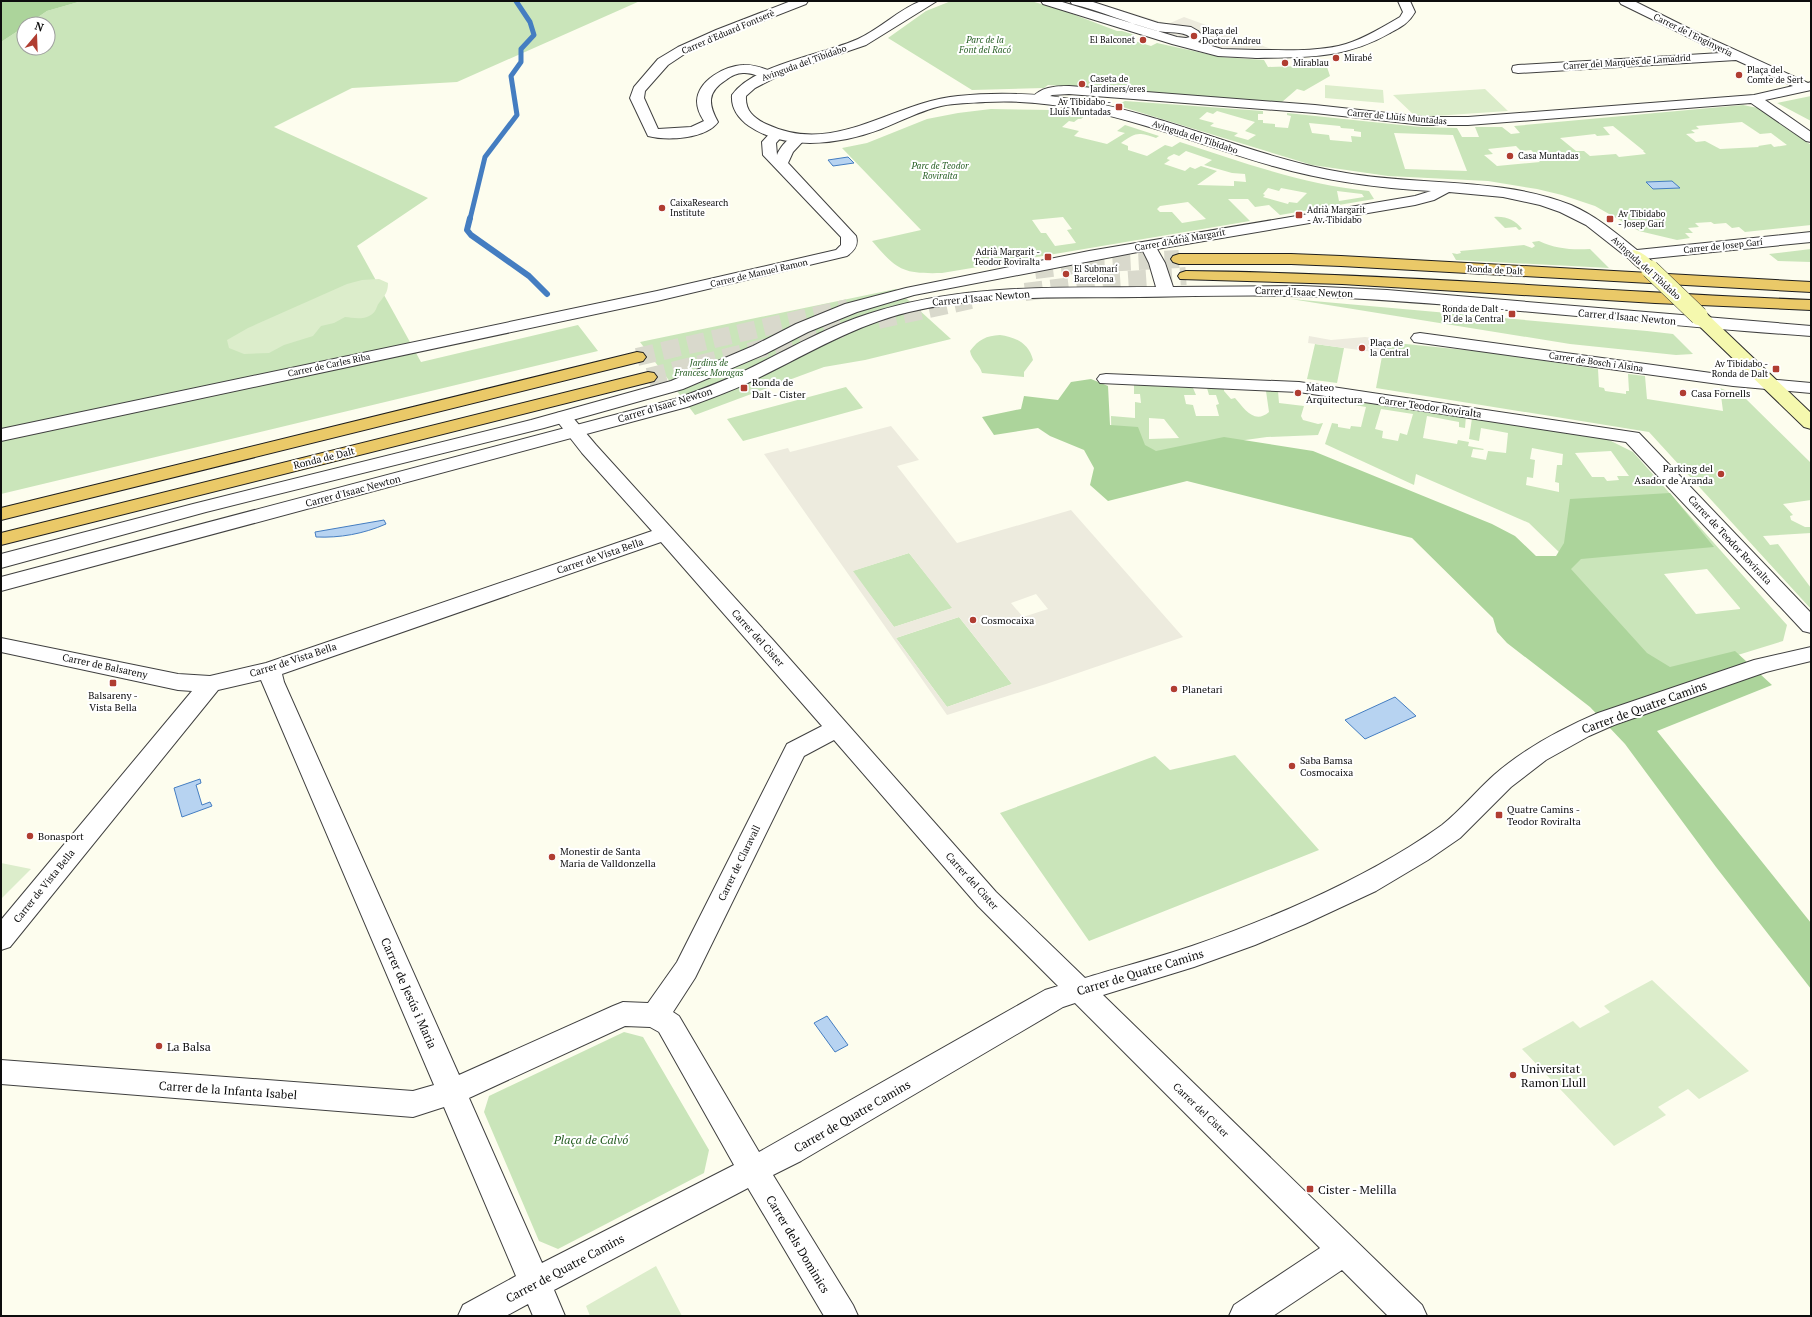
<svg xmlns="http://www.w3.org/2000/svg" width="1812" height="1317" viewBox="0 0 1812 1317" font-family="'PT Serif',serif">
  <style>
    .green { fill: #cae5ba; fill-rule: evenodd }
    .forest { fill: #acd49b }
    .pitch { fill: #dcedcb }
    .plaza { fill: #edebde; fill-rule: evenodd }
    .water { fill: #b7d3f1; stroke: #447dc1 }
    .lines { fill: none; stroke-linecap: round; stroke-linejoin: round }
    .stream-far1 { stroke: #447dc1; stroke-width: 5 }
    .stream { stroke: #447dc1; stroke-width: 6 }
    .trunk-tunnel { stroke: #d9d9cc; stroke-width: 18; stroke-dasharray: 18 8; stroke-linecap: butt }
    .minor-casing { stroke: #404040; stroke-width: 2 }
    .tertiary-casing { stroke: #404040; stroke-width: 2 }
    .secondary-casing { stroke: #2f2f2f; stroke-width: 2 }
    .trunk-casing { stroke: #1e1e1e; stroke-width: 2 }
    .minor { fill: #fff; fill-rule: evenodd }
    .tertiary { fill: #fff; fill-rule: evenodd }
    .secondary { fill: #f5f8ae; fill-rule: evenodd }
    .trunk { fill: #eac968; fill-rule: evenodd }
    .secondary-bridge-casing { stroke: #2f2f2f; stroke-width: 19; stroke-linecap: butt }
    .secondary-bridge { stroke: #f5f8ae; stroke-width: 18 }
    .poi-dot { fill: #b03d31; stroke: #fff; stroke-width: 1.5 }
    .labels { text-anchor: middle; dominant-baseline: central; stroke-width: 4; stroke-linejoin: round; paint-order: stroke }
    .far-poi-label { font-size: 9px; fill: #0d0d0d; stroke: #fff; text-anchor: start }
    .far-street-label { font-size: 9px; fill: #0d0d0d; stroke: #fff }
    .far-park-label { font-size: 9px; font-style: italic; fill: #265e23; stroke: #fff }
    .street-label { font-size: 10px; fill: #0d0d0d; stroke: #fff }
    .poi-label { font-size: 10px; fill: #0d0d0d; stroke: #fff; text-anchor: start }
    .near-street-label { font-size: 12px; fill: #0d0d0d; stroke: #fff }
    .near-poi-label { font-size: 12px; fill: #0d0d0d; stroke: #fff; text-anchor: start }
    .near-park-label { font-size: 12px; font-style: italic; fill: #265e23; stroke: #fff }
  </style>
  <rect width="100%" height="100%" fill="#fdfdee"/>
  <path class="green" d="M82 1H640L457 82 352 88 274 127 428 198 357 246 421 362 578 325 598 351 1 494V42L24 27V48H48V24H28L47 11Z
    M951 1H1031L1062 10 1117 31H1122L1135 35 1128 39 1151 46 1157 43 1221 57 1264 60 1268 67 1299 66 1300 68 1327 67 1330 76 1304 91 1297 89 1282 102 1048 85 1044 88 972 90 888 38 926 11Z
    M1811 96V121L1777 103Z
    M1125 101 1263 111V114H1258V120H1263V123L1275 124V127L1288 128 1291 116 1287 115V113L1420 127 1457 128 1462 137H1479L1475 127H1502L1511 134 1520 133 1514 126 1743 105 1758 108 1811 145V225L1745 232 1739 227 1732 228 1726 223 1714 224 1711 222 1695 223 1699 227 1688 228 1693 233H1685L1690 238 1677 240 1639 231 1595 206 1562 195 1537 189 1488 181 1388 176 1312 165 1116 105ZM1217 111 1255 122 1245 131 1256 135 1248 140 1234 136 1238 133 1210 126 1214 123 1199 119 1207 112 1213 114ZM1742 122 1760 134 1771 133 1787 145 1774 147 1771 144 1758 146 1759 147 1720 149 1705 141 1696 142 1686 134 1695 133 1691 130 1699 129 1696 126ZM1309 123 1340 126 1341 128 1354 129V131L1361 132V137L1351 136 1352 142 1330 140 1329 135 1312 133ZM1613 126 1644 151H1643L1646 154 1619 157 1616 154 1590 156 1584 151H1576L1560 138 1595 134 1597 136 1610 135 1603 127ZM1394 133 1453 135 1467 171 1405 169ZM1516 146 1521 151 1531 150 1537 156H1534L1540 162 1497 166 1484 155 1493 154 1488 149Z
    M991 109 1052 110 1086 115 1081 119H1078L1074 122 1069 121 1062 127 1079 131 1074 136 1107 144 1125 133 1117 131 1125 125 1159 136 1156 138C1138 132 1136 132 1121 143L1128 146V150L1147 156 1165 145 1172 147 1180 142C1242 162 1304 185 1369 191L1374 199 1280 215 1269 205 1255 207 1248 199H1228L1250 221 942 273C902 274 897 270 872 241L921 230 842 148 867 143 927 119 958 113ZM1186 151 1212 160 1204 165 1232 173 1245 174 1246 182 1234 181V186L1197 185 1217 171 1201 166 1195 169 1190 167 1185 171 1164 164 1170 160 1167 159 1168 157 1174 154 1179 156ZM1268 188 1279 191 1281 188 1307 193 1297 203 1289 202 1288 204 1263 197 1265 195 1263 194ZM1337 191 1362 194 1364 197 1339 201ZM1188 202 1206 219 1182 223 1172 212H1160L1157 209 1160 206ZM1063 217 1072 229 1067 230 1076 243 1055 246 1046 233H1041L1032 220Z
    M1494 217C1506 216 1515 220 1522 229L1519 230 1516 227 1505 228Z
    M1539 241C1556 249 1572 250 1590 249L1609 268 1456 260 1452 253 1457 254 1461 253 1460 251 1524 245 1532 248 1535 246 1532 242Z
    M1811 249V262L1778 261 1769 254Z
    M896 289 951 339 865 360 824 367 695 415 640 342Z
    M1291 299 1647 331 1673 334 1693 354 1676 355 1570 344Z
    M1000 335C1015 337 1029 343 1033 360L1024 372V377L982 373C979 363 972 361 970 351 979 339 986 336 1000 335Z
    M1396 343 1485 352 1598 369 1599 387 1604 388 1605 391 1626 394V391H1629L1628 374 1645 376 1647 399 1723 411 1720 388 1745 398 1811 463V500L1783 504 1793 515 1790 516 1791 520 1805 527H1811V533L1763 536 1770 545 1778 544 1811 588V609L1649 432 1376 388 1384 346Z
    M1315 344 1344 348 1337 383 1307 379Z
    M1134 385 1193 388 1196 395H1184L1186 404 1193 405 1196 416H1219L1216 405 1219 404 1216 395H1209L1207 388 1224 389V391L1231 399 1235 398C1244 408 1254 425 1269 412L1266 391H1278L1279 403 1304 406 1301 416 1303 420 1318 424 1323 423 1318 435 1267 437 1187 448 1112 469 1111 416 1135 418V402L1141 403 1140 394H1134ZM1149 418 1164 419 1179 438 1149 439Z
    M846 387 863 408 743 441 727 419Z
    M1340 396 1466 416 1465 428 1459 427V422L1427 416 1423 438 1457 444 1458 440 1469 442 1468 446 1484 449 1483 450 1473 449 1471 457 1486 460 1488 451 1506 453 1508 433 1481 428 1479 441 1469 439 1472 418 1607 439 1633 452 1787 625 1783 641 1663 678 1595 618 1562 555 1529 523 1416 474 1414 485 1325 444 1332 423 1338 424V427L1350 429 1351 426 1361 427 1366 407 1338 402ZM1381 409 1413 414 1407 435 1400 433 1398 441 1382 438 1383 431 1375 429ZM1532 448 1563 454 1562 465H1557L1555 482 1559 483V492L1526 485 1527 477 1533 478 1535 460 1530 459ZM1611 451 1629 476H1617L1619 480 1607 481 1604 477H1592L1575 453ZM1707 569 1740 608V609L1696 614 1664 574Z
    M909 553 953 608 894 627 852 571Z
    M959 617 1012 684 947 707 896 638Z
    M1235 755 1319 850 1089 941 1000 813 1155 756 1170 770Z
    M624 1032 643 1037 709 1150 704 1173 558 1249 539 1241 484 1112 489 1096Z"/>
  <path class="forest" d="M1 1H82L47 11 28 24H24V27L1 42Z
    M1091 379 1108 386 1110 425 1138 427 1145 445 1156 451 1224 437 1313 451 1492 524 1515 536 1536 556H1556L1564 543 1570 499 1670 493 1714 547 1581 559 1571 569 1647 653 1670 667 1735 651 1772 685 1657 731 1811 923V989L1716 867 1625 744 1590 707 1507 643 1497 632 1493 618 1412 538 1187 481 1108 501 1090 485 1094 468 1084 450 1050 436 1038 428 994 435 982 417 1021 409 1024 396 1058 400 1071 382Z"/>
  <path class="pitch" d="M1325 85 1383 90 1384 103 1325 98Z
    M1485 89 1508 111 1434 116H1415L1393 95Z
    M379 279 388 283C388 292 385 295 379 303 377 305 377 308 375 311 368 321 354 318 345 317L334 323 321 326 313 336 284 345 269 353 244 354 229 348 227 340 248 328 347 284 362 280Z
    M1 863 31 869 1 899Z
    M1652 980 1749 1071 1699 1099 1688 1089 1658 1107 1666 1115 1614 1146 1522 1049 1573 1021 1580 1028 1610 1012 1604 1006Z
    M656 1266 682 1316H590L586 1306Z"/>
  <path class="plaza" d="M1047 1H1092L1168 24 1184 17 1296 58 1235 57 1190 49Z
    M1309 336 1331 340 1365 337 1382 339 1381 353 1308 343Z
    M891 426 919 460 897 466 957 543 1071 510 1183 637 1046 684 947 715 764 454 788 448 790 452ZM909 553 952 608 894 627 853 571ZM1036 594 1048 609 1023 617 1011 603ZM959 617 1012 684 947 707 896 638Z"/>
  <path class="water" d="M848 157 854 163 833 166 828 160Z
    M1672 181 1680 188 1653 189 1646 182Z
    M384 520 386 524C363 534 340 538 316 537L315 532Z
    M1395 697 1416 716 1365 739 1345 720Z
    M200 779 201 783 196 785 202 805 210 802 212 806 182 817 174 788Z
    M827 1016 848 1045 835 1052 814 1023Z"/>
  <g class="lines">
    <path class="stream-far1" d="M470 219 485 157 517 115 511 76 521 62V49L534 35 530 22 516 1"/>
    <path class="stream" d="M470 218 467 230 471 235 529 276 547 294"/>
    <path class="trunk-tunnel" d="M1035 270 1082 264 1179 259
      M1025 292 1112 281 1186 276
      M878 320 971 300
      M637 357 848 308
      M648 377 844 328"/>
    <g class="minor-casing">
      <path id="minor" d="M791 1H808L806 4 724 36 686 53 668 65 645 91 644 98 658 129 691 127 704 121C700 115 697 108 697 101 698 80 725 66 743 65 754 64 764 69 774 72L776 75 774 78C763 80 754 72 743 73 737 73 731 76 726 80 707 92 708 104 718 122 706 139 667 141 648 136L630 98 634 87 658 59 678 47 716 30Z
        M1398 1H1410L1415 12C1409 23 1401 27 1390 33 1345 59 1307 57 1257 58L1253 57 1251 54 1253 51 1257 50C1283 50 1321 52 1346 44 1365 38 1383 27 1400 17L1403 12Z
        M1619 1H1634L1696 32 1808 83 1811 82V90L1765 100 1811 132V142L1806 141 1751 103 1468 125H1423L1315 113 1069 94 1052 95 1038 103 1033 102 1031 99C1040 87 1055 86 1069 86L1315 105 1423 117H1468L1754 95 1793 86 1736 60 1518 73 1513 72 1512 69 1513 66 1518 65 1721 53 1621 4Z
        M777 130 782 131 784 134 776 143 777 155C781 145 793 132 804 135L806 138 793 152 788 163 856 236C859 245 854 251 847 256L657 301 1 441V429L657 291 836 250 841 245V237L763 155 762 142 772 131Z
        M1420 333 1733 376 1811 383V393L1733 386 1414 342 1411 338 1414 334Z
        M1106 374 1299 382 1639 433 1811 613V633L1803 631 1626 442 1299 392 1100 383 1097 379 1100 375Z
        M563 412 569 413 596 445 773 640 996 892 1085 978C1120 967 1157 958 1192 946 1267 920 1341 889 1409 847 1420 840 1431 833 1442 825 1461 810 1476 791 1494 775 1525 748 1561 729 1598 713L1754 660 1811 647V661L1766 672 1614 725 1589 736 1546 760 1511 787 1460 838 1428 860 1376 891 1305 924 1255 945 1194 967 1103 995 1422 1305 1427 1316H1388L1342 1270 1273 1316H1229L1234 1305 1320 1248 1075 1003 1063 1007 801 1161 773 1175 853 1305 858 1316H824L748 1188 554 1290 565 1316H533L528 1304 506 1316H458L463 1305 516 1276 444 1107 413 1117 1 1084V1060L413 1091 434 1085 261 680 218 690 10 947 1 950V920L192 691 178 690 1 652V638L178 674 210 676 266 663 652 531 582 453 557 421 554 417 557 413ZM661 542 822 726 787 744 677 962 648 1003 623 1002 613 1006 459 1075 284 682 282 674ZM834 740 978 906 1058 986 1045 990 759 1152 679 1016 673 1012 695 978 804 756ZM625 1026 650 1027 659 1032 734 1165 542 1263 469 1098Z"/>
    </g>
    <g class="tertiary-casing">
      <path id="tertiary" d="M921 1H937L866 45 784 73 755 88 746 96C745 111 754 118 766 124 835 157 892 102 958 96 1023 89 1087 98 1150 117 1216 136 1278 162 1346 173 1419 186 1501 177 1571 205 1596 216 1616 233 1637 250L1811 232V242L1634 260 1628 258 1586 225 1560 212 1540 205 1503 197 1449 192 1434 200 1415 205 1157 249 1165 263 1173 287 1302 286 1387 290 1811 326V336C1650 325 1490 305 1329 297 1265 294 1202 296 1139 297 1062 298 984 294 909 312 852 326 804 356 752 381 731 391 709 399 687 407L1 591V577L675 399C697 391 720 383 742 372 784 352 824 328 868 314 962 283 1059 288 1156 287L1149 263 1143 251 914 295 857 312 808 332 765 354 683 389 544 428 206 512 1 568V554L193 504 531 420 671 381 753 346 796 324 845 304 906 288 1089 251 1415 196 1431 191C1378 188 1325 181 1273 166 1178 139 1086 96 985 102 970 103 955 103 941 106 920 111 901 121 881 129 841 144 787 152 749 126 738 118 731 108 732 95 754 64 823 55 858 39 880 29 898 10 921 1Z
        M1041 1H1059L1177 37 1186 38 1190 37C1183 31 1167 33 1157 31 1128 23 1101 11 1072 4L1070 1H1090L1158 23 1191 27 1198 31 1203 37 1198 42 1222 49 1257 50 1261 51 1263 54 1261 57 1257 58 1218 56 1172 44 1043 4Z"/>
    </g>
    <g class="secondary-casing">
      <path id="secondary" d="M1634 250C1643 252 1653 261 1658 269L1656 272C1644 275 1633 264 1626 255L1628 252Z
        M1699 311 1705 312 1811 413V429L1804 427 1693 320 1691 316 1693 312Z"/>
    </g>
    <g class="trunk-casing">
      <path id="trunk" d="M1179 254H1291L1341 256 1811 282V292L1341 266 1291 264H1179L1173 262 1171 259 1173 256Z
        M1186 271C1395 273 1603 292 1811 300V310L1655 303 1342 284 1180 279 1178 276 1180 273Z
        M637 352 643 353 646 357 643 361 1 520V508Z
        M648 372 654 373 657 377 654 381 1 545V533Z"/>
    </g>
    <use href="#minor" class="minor"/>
    <use href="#tertiary" class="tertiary"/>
    <use href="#secondary" class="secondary"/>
    <use href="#trunk" class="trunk"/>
    <g class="secondary-bridge-casing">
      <path id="secondary-bridge" d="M1650 269 1699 316"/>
    </g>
    <use href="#secondary-bridge" class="secondary-bridge"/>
  </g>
  <g class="poi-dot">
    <circle cx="1194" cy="36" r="4"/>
    <circle cx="1143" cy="40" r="4"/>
    <circle cx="1336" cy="58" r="4"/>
    <circle cx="1285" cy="63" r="4"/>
    <circle cx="1739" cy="75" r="4"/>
    <circle cx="1082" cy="84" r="4"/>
    <rect x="1115" y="103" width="8" height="8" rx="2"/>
    <circle cx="1510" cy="156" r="4"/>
    <circle cx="662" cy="208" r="4"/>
    <rect x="1295" y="211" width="8" height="8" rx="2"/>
    <rect x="1606" y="215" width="8" height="8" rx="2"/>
    <rect x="1044" y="253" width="8" height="8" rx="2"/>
    <circle cx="1066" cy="274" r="4"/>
    <rect x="1508" y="310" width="8" height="8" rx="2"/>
    <circle cx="1362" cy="348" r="4"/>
    <rect x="1772" y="365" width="8" height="8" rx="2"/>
    <rect x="740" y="384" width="8" height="8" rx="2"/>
    <circle cx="1298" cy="393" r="4"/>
    <circle cx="1683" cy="393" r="4"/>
    <circle cx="1721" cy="474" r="4"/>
    <circle cx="973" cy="620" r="4"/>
    <rect x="109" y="679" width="8" height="8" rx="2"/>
    <circle cx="1174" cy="689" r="4"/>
    <circle cx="1292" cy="766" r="4"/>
    <rect x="1495" y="811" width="8" height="8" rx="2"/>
    <circle cx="30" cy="836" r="4"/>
    <circle cx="552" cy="857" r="4"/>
    <circle cx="159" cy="1046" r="4"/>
    <circle cx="1513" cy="1075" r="4"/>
    <rect x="1306" y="1185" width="8" height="8" rx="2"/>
  </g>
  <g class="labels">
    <g class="far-poi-label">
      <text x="1202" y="31">Plaça del<tspan x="1202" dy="10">Doctor Andreu</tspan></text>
      <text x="1135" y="40" text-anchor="end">El Balconet</text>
      <text x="1344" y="58">Mirabé</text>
      <text x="1293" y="63">Mirablau</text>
      <text x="1747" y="70">Plaça del<tspan x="1747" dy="10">Comte de Sert</tspan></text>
      <text x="1090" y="79">Caseta de<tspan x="1090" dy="10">Jardiners/eres</tspan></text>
      <text x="1111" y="102" text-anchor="end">Av Tibidabo -<tspan x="1111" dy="10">Lluís Muntadas</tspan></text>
      <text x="1518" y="156">Casa Muntadas</text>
      <text x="670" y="203">CaixaResearch<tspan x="670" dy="10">Institute</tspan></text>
      <text x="1307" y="210">Adrià Margarit<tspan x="1307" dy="10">- Av. Tibidabo</tspan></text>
      <text x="1618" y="214">Av Tibidabo<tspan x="1618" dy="10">- Josep Garí</tspan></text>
      <text x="1040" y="252" text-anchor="end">Adrià Margarit -<tspan x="1040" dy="10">Teodor Roviralta</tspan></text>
      <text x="1074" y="269">El Submarí<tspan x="1074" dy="10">Barcelona</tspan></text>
      <text x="1504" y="309" text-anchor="end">Ronda de Dalt -<tspan x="1504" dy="10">Pl de la Central</tspan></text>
      <text x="1370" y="343">Plaça de<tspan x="1370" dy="10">la Central</tspan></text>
      <text x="1768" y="364" text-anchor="end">Av Tibidabo -<tspan x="1768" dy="10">Ronda de Dalt</tspan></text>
    </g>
    <g class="far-street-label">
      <text transform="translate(728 32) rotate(-23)">Carrer d'Eduard Fontserè</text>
      <text transform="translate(1693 35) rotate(26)">Carrer de l'Enginyeria</text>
      <text transform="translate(1627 62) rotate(-4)">Carrer del Marquès de Lamadrid</text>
      <text transform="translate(804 63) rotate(-20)">Avinguda del Tibidabo</text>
      <text transform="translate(1397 117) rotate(5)">Carrer de Lluís Muntadas</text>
      <text transform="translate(1195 137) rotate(18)">Avinguda del Tibidabo</text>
      <text transform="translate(1180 240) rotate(-10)">Carrer d'Adrià Margarit</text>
      <text transform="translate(1723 246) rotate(-6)">Carrer de Josep Garí</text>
      <text transform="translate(1646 268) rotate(42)">Avinguda del Tibidabo</text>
      <text transform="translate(1495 270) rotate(3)">Ronda de Dalt</text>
      <text transform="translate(759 273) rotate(-13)">Carrer de Manuel Ramon</text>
      <text transform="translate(1596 362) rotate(8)">Carrer de Bosch i Alsina</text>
      <text transform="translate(329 365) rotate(-12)">Carrer de Carles Riba</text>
    </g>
    <g class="far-park-label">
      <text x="985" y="40">Parc de la<tspan x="985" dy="10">Font del Racó</tspan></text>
      <text x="940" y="166">Parc de Teodor<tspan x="940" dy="10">Roviralta</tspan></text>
      <text x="709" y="363">Jardins de<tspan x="709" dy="10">Francesc Moragas</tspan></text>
    </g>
    <g class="street-label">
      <text transform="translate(1304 292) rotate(2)">Carrer d'Isaac Newton</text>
      <text transform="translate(981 298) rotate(-5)">Carrer d'Isaac Newton</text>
      <text transform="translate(1627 317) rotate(5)">Carrer d'Isaac Newton</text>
      <text transform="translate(665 405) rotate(-17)">Carrer d'Isaac Newton</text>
      <text transform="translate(1430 407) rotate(8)">Carrer Teodor Roviralta</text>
      <text transform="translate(324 458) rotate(-14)">Ronda de Dalt</text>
      <text transform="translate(353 491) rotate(-15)">Carrer d'Isaac Newton</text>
      <text transform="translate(1730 540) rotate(47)">Carrer de Teodor Roviralta</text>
      <text transform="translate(600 556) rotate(-19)">Carrer de Vista Bella</text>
      <text transform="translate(758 638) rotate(48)">Carrer del Cister</text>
      <text transform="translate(293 660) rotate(-18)">Carrer de Vista Bella</text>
      <text transform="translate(105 666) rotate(12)">Carrer de Balsareny</text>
      <text transform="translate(739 863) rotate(-64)">Carrer de Claravall</text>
      <text transform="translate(972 881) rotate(48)">Carrer del Cister</text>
      <text transform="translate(44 886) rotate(-51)">Carrer de Vista Bella</text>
      <text transform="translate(1201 1110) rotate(44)">Carrer del Cister</text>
    </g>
    <g class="poi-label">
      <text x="752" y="382">Ronda de<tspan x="752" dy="12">Dalt - Cister</tspan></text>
      <text x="1306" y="387">Mateo<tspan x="1306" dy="12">Arquitectura</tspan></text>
      <text x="1691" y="393">Casa Fornells</text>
      <text x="1713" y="468" text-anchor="end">Parking del<tspan x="1713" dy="12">Asador de Aranda</tspan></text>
      <text x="981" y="620">Cosmocaixa</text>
      <text x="1182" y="689">Planetari</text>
      <text x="113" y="695" text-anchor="middle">Balsareny -<tspan x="113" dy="12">Vista Bella</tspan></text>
      <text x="1300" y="760">Saba Bamsa<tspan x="1300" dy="12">Cosmocaixa</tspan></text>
      <text x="1507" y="809">Quatre Camins -<tspan x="1507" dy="12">Teodor Roviralta</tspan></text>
      <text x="38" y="836">Bonasport</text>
      <text x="560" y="851">Monestir de Santa<tspan x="560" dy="12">Maria de Valldonzella</tspan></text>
    </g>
    <g class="near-street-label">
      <text transform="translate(1644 707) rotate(-20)">Carrer de Quatre Camins</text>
      <text transform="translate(1140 972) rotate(-17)">Carrer de Quatre Camins</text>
      <text transform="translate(409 993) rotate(66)">Carrer de Jesús i Maria</text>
      <text transform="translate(228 1090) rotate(4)">Carrer de la Infanta Isabel</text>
      <text transform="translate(852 1116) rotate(-30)">Carrer de Quatre Camins</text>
      <text transform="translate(798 1244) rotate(59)">Carrer dels Dominics</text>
      <text transform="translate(565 1268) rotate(-28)">Carrer de Quatre Camins</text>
    </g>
    <g class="near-poi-label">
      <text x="167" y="1046">La Balsa</text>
      <text x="1521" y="1068">Universitat<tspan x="1521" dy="14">Ramon Llull</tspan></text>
      <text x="1318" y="1189">Cister - Melilla</text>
    </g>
    <g class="near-park-label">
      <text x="591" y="1139">Plaça de Calvó</text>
    </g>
  </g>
  <rect width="1812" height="1317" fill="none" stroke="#0d0d0d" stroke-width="4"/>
  <g transform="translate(36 36) rotate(19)"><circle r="19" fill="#ffffff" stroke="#9e9e9e"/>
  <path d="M0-3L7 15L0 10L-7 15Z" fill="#b03d31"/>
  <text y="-6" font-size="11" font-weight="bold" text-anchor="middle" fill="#0d0d0d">N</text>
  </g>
</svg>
